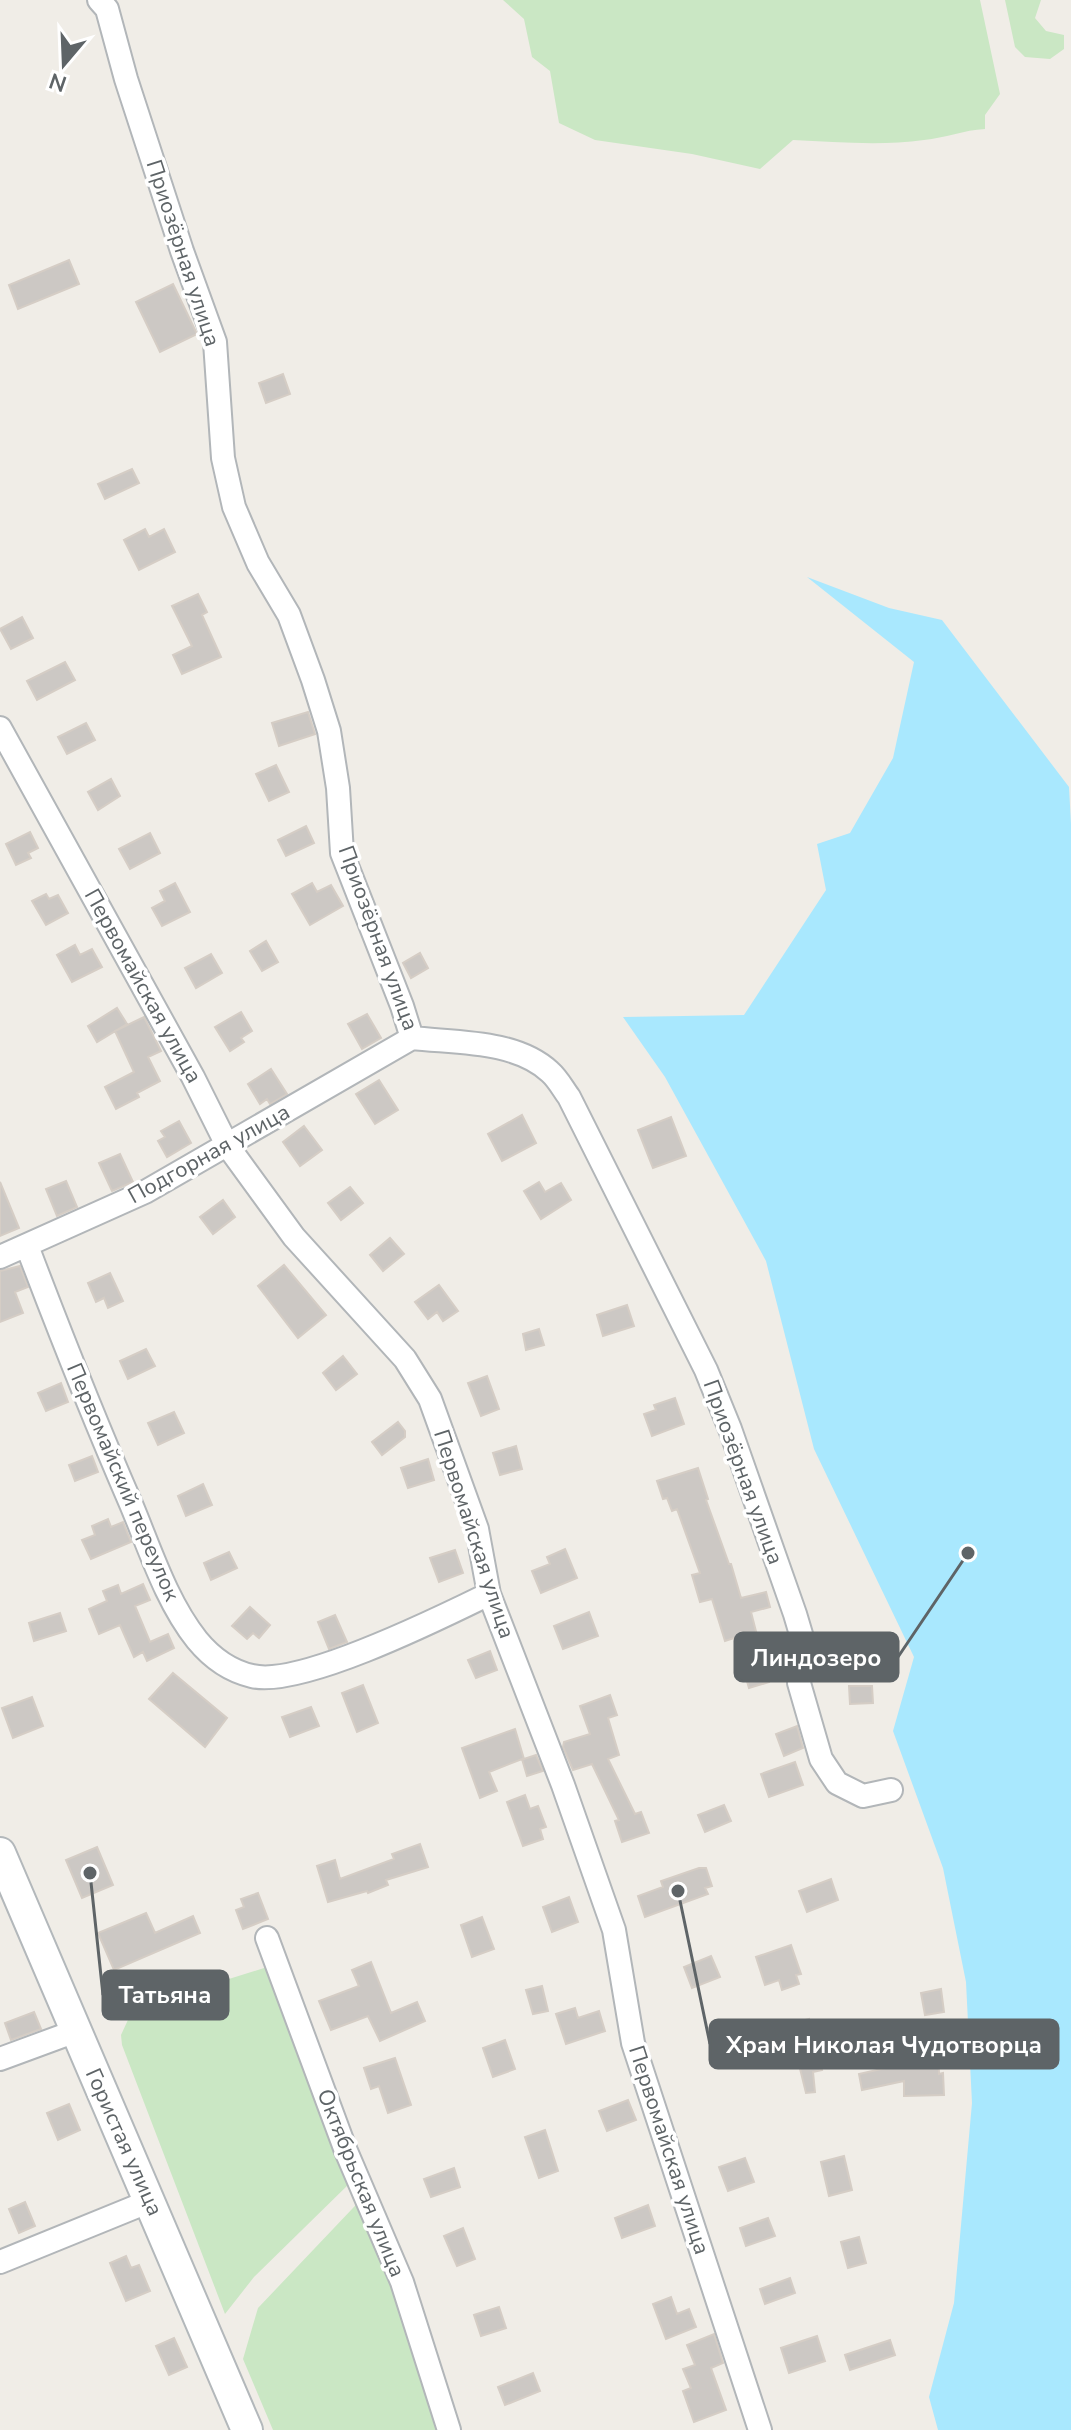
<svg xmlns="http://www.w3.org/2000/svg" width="1071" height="2430" viewBox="0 0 1071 2430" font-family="'Nunito Sans',sans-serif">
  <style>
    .green { fill: #cae7c4 }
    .water { fill: #a9e8fe }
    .building { fill: #ccc8c4; stroke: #d5cdc5; stroke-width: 2 }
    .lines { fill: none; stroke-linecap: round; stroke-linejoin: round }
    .street-casing { stroke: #b2b6b9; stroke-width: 26 }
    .secondary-casing { stroke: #b3b8bb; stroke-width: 34 }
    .street { stroke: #fff; stroke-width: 22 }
    .secondary { stroke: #fff; stroke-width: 30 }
    .labels { text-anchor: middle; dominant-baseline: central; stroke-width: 7; stroke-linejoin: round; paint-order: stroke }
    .street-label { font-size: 22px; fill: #5e6467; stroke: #fff }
    .leader { fill: none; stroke: #5e6467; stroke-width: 3 }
    .callout-dot { fill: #5e6467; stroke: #fff; stroke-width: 3 }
    .callout { fill: #5e6467; stroke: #5e6467; stroke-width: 3 }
    .callout-label { font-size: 24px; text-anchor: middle; font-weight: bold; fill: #fff }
  </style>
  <rect width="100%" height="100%" fill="#f0ede7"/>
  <path class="green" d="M503 0H980L1000 94 985 115V129C964 130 945 138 924 140 881 146 836 142 793 140L760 169 692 154 595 140 559 123 550 71 532 57 524 19Z
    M1005 0H1041L1035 18 1046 31 1064 35V49L1050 59 1025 57 1015 47Z
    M264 1968 275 1970 350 2183 254 2277 225 2314 122 2045 121 2035 133 2009Z
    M371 2189 445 2430H273L243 2359 258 2308Z"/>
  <path class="water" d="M807 577 889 608 942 620 1069 787 1071 824V2430H938L929 2397 954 2303 972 2103 966 1982 943 1868 893 1731 914 1657 814 1449 766 1261 665 1077 623 1017 744 1015 826 890 817 844 850 833 893 758 914 662Z"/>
  <path class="building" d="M69 260 79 284 18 309 9 285Z
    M173 284 197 334 160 352 136 302Z
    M283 374 290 394 266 403 259 383Z
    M132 469 139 483 105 499 98 484Z
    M145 529 149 537 164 529 175 552 139 570 124 540Z
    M198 594 207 612 202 615 221 657 182 674 173 655 192 646 172 606Z
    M22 617 33 638 11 649 0 629Z
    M65 662 75 680 37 700 27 681Z
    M308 712 315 734 279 746 272 723Z
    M86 723 95 740 67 754 58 737Z
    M276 765 289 792 269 801 256 774Z
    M111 779 120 796 98 810 88 792Z
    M306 826 314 843 286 856 278 840Z
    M30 832 38 848 28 853 31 858 16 865 6 844Z
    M150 833 160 853 130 869 119 849Z
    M175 883 190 912 162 926 152 908 165 901 160 891Z
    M312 883 317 892 331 885 343 906 310 925 292 894Z
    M46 894 49 899 58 895 68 913 46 925 32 901Z
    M266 941 278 962 262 971 250 951Z
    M75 945 80 955 92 949 102 967 72 982 57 955Z
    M420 953 428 968 411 978 403 963Z
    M211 954 222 973 196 988 185 968Z
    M117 1008 127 1024 97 1042 88 1026Z
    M241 1012 252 1031 241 1038 244 1042 230 1051 215 1027Z
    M367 1014 381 1038 362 1049 348 1024Z
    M144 1017 161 1051 148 1057 160 1081 137 1093 139 1097 116 1109 105 1087 134 1072 115 1031Z
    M271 1069 287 1094 270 1104 267 1099 260 1104 248 1084Z
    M379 1080 398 1110 375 1124 356 1094Z
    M522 1115 536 1143 502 1161 488 1134Z
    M671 1117 686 1156 653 1168 638 1130Z
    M179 1121 191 1143 167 1157 158 1141 165 1137 161 1131Z
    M304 1126 322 1150 300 1166 283 1142Z
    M120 1154 133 1182 112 1191 99 1163Z
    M66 1181 77 1207 57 1216 46 1189Z
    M0 1182 19 1228 0 1236Z
    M539 1182 545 1192 561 1183 571 1200 541 1219 524 1191Z
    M350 1187 363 1203 341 1220 328 1203Z
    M223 1200 235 1217 213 1234 200 1217Z
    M390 1238 404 1254 383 1271 370 1255Z
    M284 1265 326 1315 298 1338 258 1286Z
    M20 1266 28 1287 15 1292 23 1313 0 1322V1271Z
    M110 1273 123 1301 108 1308 104 1298 96 1302 88 1283Z
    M439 1285 458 1311 443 1321 437 1312 428 1319 415 1302Z
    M627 1305 634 1326 603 1336 597 1315Z
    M539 1329 544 1345 526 1350 523 1334Z
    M146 1349 155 1366 128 1379 120 1361Z
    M343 1356 357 1374 336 1390 323 1373Z
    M487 1376 499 1409 481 1416 468 1383Z
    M61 1383 68 1402 46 1411 38 1393Z
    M675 1398 684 1424 652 1436 644 1414 656 1410 654 1405Z
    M174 1412 184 1433 158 1445 148 1423Z
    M398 1422 405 1431V1437L382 1455 372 1442Z
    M516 1446 522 1469 500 1475 493 1453Z
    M92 1456 98 1472 75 1481 69 1465Z
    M428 1459 434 1480 408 1488 401 1468Z
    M698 1468 708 1499 706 1500 729 1564H731L741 1598 766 1592 770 1607 751 1612 769 1682 749 1688 734 1638 725 1641 712 1599 700 1602 692 1575 700 1573 677 1509 672 1511 667 1498 663 1499 657 1481Z
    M203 1484 212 1505 186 1516 178 1496Z
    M108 1519 111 1527 123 1522 131 1542 91 1559 82 1540 95 1535 92 1526Z
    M565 1549 577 1578 541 1593 532 1571 550 1564 547 1557Z
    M455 1550 463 1573 439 1582 430 1558Z
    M229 1552 237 1568 211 1580 204 1563Z
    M143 1584 150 1600 135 1606 150 1642 168 1634 174 1648 147 1661 143 1652 134 1657 120 1625 99 1634 89 1609 107 1601 103 1591 118 1585 121 1594Z
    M250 1607 270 1625 259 1638 253 1633 247 1639 232 1626Z
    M589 1612 598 1636 563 1649 554 1626Z
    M60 1613 66 1631 34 1641 29 1623Z
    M335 1615 347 1642 329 1649 318 1622Z
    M490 1651 497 1670 476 1678 468 1660Z
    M173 1673 227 1718 205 1747 149 1699Z
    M363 1685 378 1723 357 1732 342 1693Z
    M849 1686H872L873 1703 850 1704Z
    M610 1695 617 1715 608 1718 619 1755 608 1759 635 1814 641 1812 649 1833 622 1842 615 1821 619 1820 592 1764 573 1770 563 1747 564 1742 590 1734 580 1706Z
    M32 1697 43 1726 13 1738 2 1708Z
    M311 1707 319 1726 290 1737 282 1717Z
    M797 1726 803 1748 784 1756 776 1734Z
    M515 1729 524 1759 536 1755 543 1771 527 1776 522 1759 489 1772 497 1791 480 1798 462 1748Z
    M795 1762 803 1785 769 1797 761 1774Z
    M525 1795 530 1809 538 1806 546 1827 540 1829 543 1839 523 1846 507 1802Z
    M724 1805 731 1821 705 1832 698 1815Z
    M420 1844 428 1867 386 1880 388 1885 368 1893 367 1891 328 1902 317 1866 335 1860 340 1879 394 1859 392 1854Z
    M97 1847 113 1885 82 1898 66 1860Z
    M699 1868H706L712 1886 705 1888 708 1894 645 1917 638 1896 663 1887 661 1881Z
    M831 1879 838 1900 807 1912 799 1891Z
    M258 1893 268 1919 243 1929 236 1910 244 1907 241 1899Z
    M569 1897 578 1922 552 1932 543 1907Z
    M146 1913 155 1933 193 1916 200 1933 114 1970 98 1933Z
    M482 1917 494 1949 472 1957 461 1925Z
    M791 1945 801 1974 796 1975 799 1984 782 1990 779 1980 765 1985 756 1957Z
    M711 1956 720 1977 692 1988 684 1967Z
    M371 1962 391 2013 417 2002 425 2021 380 2041 368 2016 331 2030 319 2001 359 1986 352 1970Z
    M542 1986 548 2011 533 2014 526 1990Z
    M941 1989 944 2012 925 2015 921 1993Z
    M575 2008 578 2018 599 2011 605 2031 566 2044 556 2014Z
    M34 2012 41 2029 11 2040 5 2023Z
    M809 2019 811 2048H816L822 2070 813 2072 815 2092 806 2093 789 2024Z
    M505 2040 515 2069 493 2077 483 2048Z
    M908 2047H938L939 2074 943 2073 944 2095 904 2096V2081L862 2090 859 2074 908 2063Z
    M395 2058 411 2105 388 2113 379 2086 371 2089 364 2068Z
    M628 2100 636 2120 607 2131 599 2111Z
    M69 2104 80 2130 58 2140 47 2113Z
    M545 2130 558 2171 539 2178 525 2137Z
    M844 2156 852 2190 829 2196 821 2162Z
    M745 2158 754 2182 728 2191 719 2167Z
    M454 2168 460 2187 431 2197 424 2179Z
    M25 2202 35 2226 19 2233 9 2209Z
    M648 2205 655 2226 622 2238 615 2218Z
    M768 2218 775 2236 746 2246 740 2228Z
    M463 2228 475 2259 457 2266 444 2236Z
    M859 2237 866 2263 848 2268 841 2242Z
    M126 2256 131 2268 139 2265 150 2291 126 2301 110 2263Z
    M790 2278 795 2293 765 2304 760 2289Z
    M671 2297 677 2314 689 2309 696 2327 666 2339 653 2304Z
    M499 2307 506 2328 481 2336 474 2315Z
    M714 2334 723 2363 711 2368 726 2410 694 2422 683 2391 691 2388 683 2369 695 2365 687 2345Z
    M817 2336 825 2361 789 2373 781 2348Z
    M174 2338 187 2367 169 2375 156 2346Z
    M890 2340 895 2355 850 2370 845 2355Z
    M533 2373 540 2391 505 2405 498 2387Z"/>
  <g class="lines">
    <g class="street-casing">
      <path id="street" d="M99 0 107 9 126 79 182 251 215 342 223 458 234 507 258 563 289 615 313 680 329 731 338 788 342 853 402 1006 412 1038
        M0 728 193 1077 227 1145 294 1237 405 1359 430 1399 477 1529 489 1594 563 1785 614 1930 633 2043 760 2430
        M412 1038C456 1043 516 1040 550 1072 558 1079 563 1089 569 1097L706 1370 730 1429 795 1614 806 1651 799 1683 821 1759 837 1783 863 1796 891 1790
        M27 1246C60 1333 94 1419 131 1504 150 1549 166 1601 197 1640 211 1657 230 1671 252 1676 300 1688 442 1617 489 1594
        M0 1257 145 1192 412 1038
        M267 1938 346 2151 402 2282 449 2430
        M0 2059 76 2031
        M0 2262 150 2201"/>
    </g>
    <g class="secondary-casing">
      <path id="secondary" d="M0 1853 247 2430"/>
    </g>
    <use href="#street" class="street"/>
    <use href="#secondary" class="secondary"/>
  </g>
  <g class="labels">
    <g class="street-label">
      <text transform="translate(183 253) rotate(72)">Приозёрная улица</text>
      <text transform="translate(378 938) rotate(70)">Приозёрная улица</text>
      <text transform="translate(143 986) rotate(61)">Первомайская улица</text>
      <text transform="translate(209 1154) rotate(-29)">Подгорная улица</text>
      <text transform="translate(743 1472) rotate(70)">Приозёрная улица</text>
      <text transform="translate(123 1482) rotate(67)">Первомайский переулок</text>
      <text transform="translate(474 1534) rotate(72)">Первомайская улица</text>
      <text transform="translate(124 2142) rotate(66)">Гористая улица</text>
      <text transform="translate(669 2150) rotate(72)">Первомайская улица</text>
      <text transform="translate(361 2183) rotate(68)">Октябрьская улица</text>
    </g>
  </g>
  <path class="leader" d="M968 1553L898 1657M90 1873L103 1995M678 1891L710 2044"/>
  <g class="callout-dot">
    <circle cx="968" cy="1553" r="8"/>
    <circle cx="90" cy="1873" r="8"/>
    <circle cx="678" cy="1891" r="8"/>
  </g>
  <g class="callout">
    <rect x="735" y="1633" width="163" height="48" rx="8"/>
    <rect x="103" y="1971" width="125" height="48" rx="8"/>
    <rect x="710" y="2020" width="348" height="48" rx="8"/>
  </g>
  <g class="callout-label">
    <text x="816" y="1666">Линдозеро</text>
    <text x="165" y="2003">Татьяна</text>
    <text x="884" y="2053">Храм Николая Чудотворца</text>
  </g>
  <g transform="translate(64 64) rotate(199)" stroke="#ffffff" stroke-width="6" paint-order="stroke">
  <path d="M0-6L14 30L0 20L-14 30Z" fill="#5e6467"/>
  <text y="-12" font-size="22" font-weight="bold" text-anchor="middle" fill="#5e6467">N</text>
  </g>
</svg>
